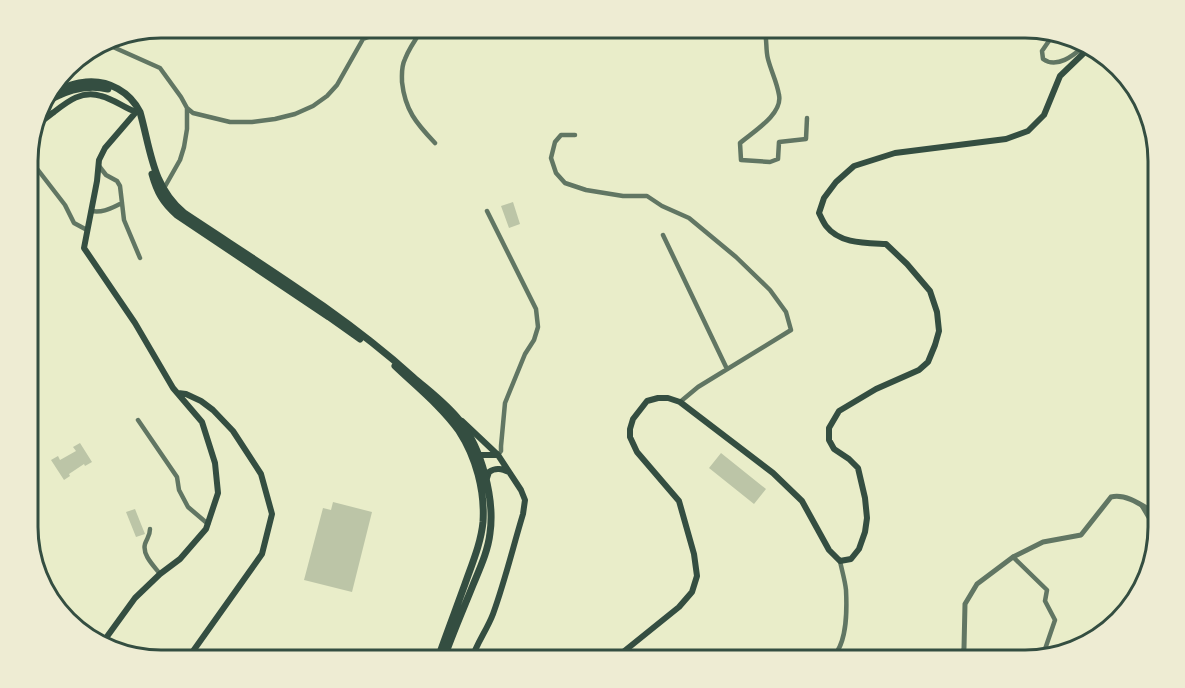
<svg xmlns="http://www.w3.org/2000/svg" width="1185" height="688" viewBox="0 0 1185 688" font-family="'Fira Sans',sans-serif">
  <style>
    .building { fill: #bcc5a7 }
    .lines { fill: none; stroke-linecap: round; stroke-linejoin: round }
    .minor { stroke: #617663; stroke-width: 4.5 }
    .tertiary { stroke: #617663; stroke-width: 5 }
    .secondary { stroke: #344e41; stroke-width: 6 }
    .trunk { stroke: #344e41; stroke-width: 7 }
    .rim { fill: none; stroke: #344e41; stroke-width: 3 }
  </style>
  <rect width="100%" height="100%" fill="#e9edc9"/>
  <path class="building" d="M513 202 520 224 509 228 501 206Z
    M80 443 92 462 85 466 84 464 69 474 70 476 64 480 51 460 58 456 60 460 76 451 73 447Z
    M721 453 766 489 754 504 709 468Z
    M333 502 372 512 352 592 304 580 323 508 331 510Z
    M135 509 145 534 136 537 126 512Z"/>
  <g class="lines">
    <path class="minor" d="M424 27C417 37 409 48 405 59 401 67 402 74 402 82 405 110 416 123 435 143
      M763 27C768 37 765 48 768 59 771 71 777 82 779 95 783 114 753 132 740 143L741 160 770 162 778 159 779 142 806 139 807 118
      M1053 35 1042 51 1043 59C1058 70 1076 53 1087 44
      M99 44 113 47 160 68 181 97 187 108V129L184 147 180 160 163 190
      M187 108 193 113 230 122H252L275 119 295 114 313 106 327 96 337 85 363 39 395 27
      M575 135H561L555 142 551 158 556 173 565 183 586 190 623 196H647L662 206 689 218 736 257 770 290 786 312 791 330 698 387 680 402
      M28 157 65 205 74 223 87 230
      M99 166 106 175 117 181 120 186 124 220 140 258
      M91 211C104 213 111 208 122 203
      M487 211 536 309 538 327 534 340 525 354 505 403 501 446V451L498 455
      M663 235 727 369
      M138 420 177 477 179 490 188 507 208 524
      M1142 506 1155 528 1157 537
      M150 529C150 536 147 538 145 544 142 555 154 566 160 574
      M1013 557 1047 590 1045 601 1055 620 1042 658
      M828 661C848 649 847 610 846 590 845 580 842 571 840 561
      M891 661 894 656 904 657 910 661"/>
    <path class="tertiary" d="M961 661 964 648 965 604 977 584 1013 557 1043 542 1081 535 1111 497C1127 493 1144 507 1158 515"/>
    <path class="secondary" d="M32 131C38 123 46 118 54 112 68 101 82 90 101 96 114 99 124 108 136 112L105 148 99 160 97 181 84 248 135 323 173 388 202 422 215 463 218 493 206 529 180 559 160 574 135 598 106 638 103 646
      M178 393 186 394 201 401 213 410 233 431 261 474 272 514 262 554 186 661
      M462 421 498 455 521 490 525 500 523 514C513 547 505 581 493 614 487 630 476 644 471 661
      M478 455H498
      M486 481 489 472C496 467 502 469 509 472
      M612 661 679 607 692 592 697 576 694 554 679 501 637 452 630 437V429L633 419 647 401 658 398H668L680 402 773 473 802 501 829 550 840 561 851 559 859 549 865 532 867 518 865 498 858 468 849 459 834 449 829 440V428L839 411 876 389 919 370 928 362 935 345 939 331 937 312 930 291 907 264 886 244C865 243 840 244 826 226 823 222 821 217 819 213L824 198 836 182 854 166 895 153 1006 139 1028 131 1044 115 1060 76 1087 50 1094 47"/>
    <path class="trunk" d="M45 95C57 90 72 83 86 82 109 80 130 92 140 112 151 151 152 186 184 213 262 265 343 314 413 377 429 391 447 404 460 421 481 448 495 498 490 533 488 551 480 568 473 585 463 610 452 635 443 661
      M40 105C62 93 82 83 108 89
      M152 174C157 192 163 203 177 215L329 317 360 339
      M395 366C417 387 441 406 459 431 476 457 485 491 483 522 481 543 472 564 465 584 456 609 446 635 437 661"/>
  </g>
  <path d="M0 0H1185V688H0ZM161 38H1025A123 123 0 0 1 1148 161V527A123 123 0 0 1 1025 650H161A123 123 0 0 1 38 527V161A123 123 0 0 1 161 38Z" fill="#eeecd3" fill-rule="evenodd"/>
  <path class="rim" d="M161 38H1025A123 123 0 0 1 1148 161V527A123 123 0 0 1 1025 650H161A123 123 0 0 1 38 527V161A123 123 0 0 1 161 38Z"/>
</svg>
